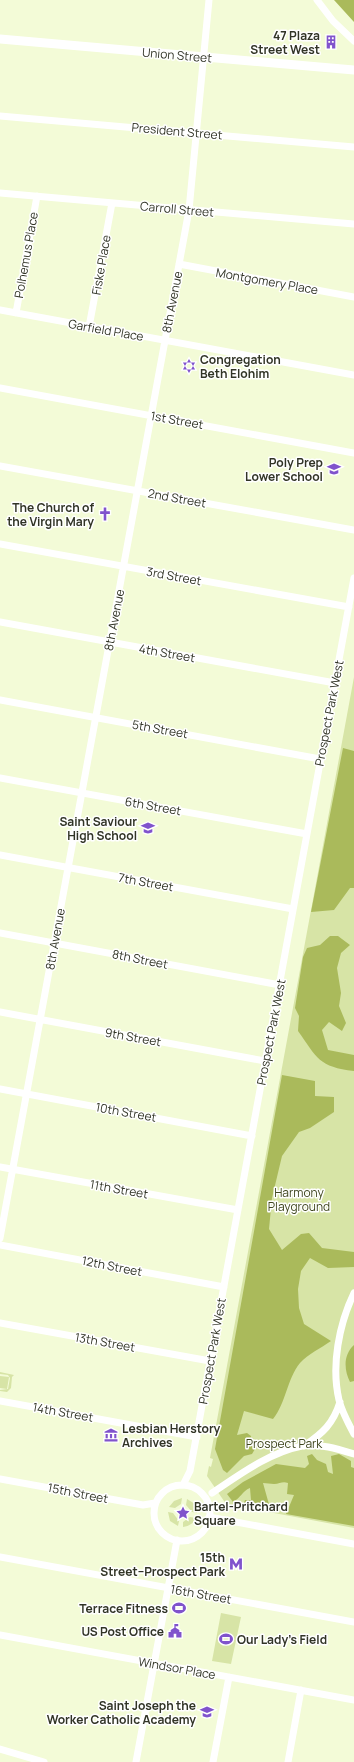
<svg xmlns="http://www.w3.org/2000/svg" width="354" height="1762" viewBox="0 0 354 1762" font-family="Manrope,sans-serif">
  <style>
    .green { fill: #d7e4a6 }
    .forest { fill: #aaba5b }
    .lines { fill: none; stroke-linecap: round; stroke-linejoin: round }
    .minor { stroke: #fff; stroke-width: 7 }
    .major { stroke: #fff; stroke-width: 9 }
    .labels { text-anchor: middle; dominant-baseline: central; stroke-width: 3; stroke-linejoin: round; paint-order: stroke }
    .poi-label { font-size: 12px; font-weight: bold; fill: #313426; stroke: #fff; text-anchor: end }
    .street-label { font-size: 12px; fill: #313426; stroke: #fff }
    .park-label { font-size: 12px; fill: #3f461e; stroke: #fff }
  </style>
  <rect width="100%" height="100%" fill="#f3fbd7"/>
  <path class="green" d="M354 677V1528L258 1510 259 1508 254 1507V1509L226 1504 207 1476 209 1466 211 1467 213 1459 210 1458Z
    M0 1372 14 1375 12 1377 11 1388 7 1392 0 1391V1390L8 1389 10 1378 8 1375 0 1374Z
    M0 1376 9 1377 7 1389 0 1388Z
    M182 1498 181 1504 175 1508 169 1507 174 1501Z
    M187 1499 195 1504 197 1513 192 1512 186 1505Z
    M168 1512 173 1513 179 1521 178 1526 170 1521Z
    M190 1517 196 1518C193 1524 189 1526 183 1527V1522Z
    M221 1613 241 1617 231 1664 212 1661Z"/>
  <path class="forest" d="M334 0H354V22Z
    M343 748 354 751V888H350L334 910 311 912Z
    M330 936H338L350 945 341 953 337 968 341 993 339 1006 346 1023 342 1031 329 1022 322 1030 328 1050 354 1055V1071C319 1067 317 1058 298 1031L299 1016 295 1008 303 957 307 948 320 945Z
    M282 1075 315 1081V1096L334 1097V1112L310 1128 299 1132 282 1156 272 1198 269 1229 282 1250 301 1234 309 1233 322 1248 354 1252V1267L328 1268 310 1258 301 1271 298 1289 299 1308 304 1324 331 1341C321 1348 308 1354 300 1363 287 1379 286 1403 273 1419L244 1411 237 1435 247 1433 251 1436 252 1444 255 1449 252 1454 244 1456 227 1473 223 1470 215 1449Z
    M354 1345V1381L350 1382C344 1370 343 1355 354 1345Z
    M312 1454 317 1460 326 1464 328 1472 333 1474 331 1456 339 1454 351 1461V1467L354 1468V1526L286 1514 294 1495 287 1494 288 1483C282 1481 280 1484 274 1484 270 1484 267 1483 263 1483L270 1508 243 1505 245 1500H251L250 1488C242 1491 241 1498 233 1502L227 1494 243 1482 276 1464 305 1468 309 1464 307 1456Z"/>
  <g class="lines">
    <path class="minor" d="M317 0 333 21 354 41
      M0 116 354 147
      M0 193 354 224
      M179 264 354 297
      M0 310 354 375
      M16 313 37 196
      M89 327 112 203
      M0 388 354 453
      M0 466 354 530
      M0 544 349 607
      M0 622 335 683
      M0 700 320 759
      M0 778 307 834
      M0 855 293 909
      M0 933 280 985
      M0 1012 265 1061
      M0 1089 252 1136
      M0 1167 238 1210
      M0 1238 189 210 209 0
      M0 1245 224 1287
      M354 1293C339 1324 331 1366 339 1400 342 1412 348 1423 354 1434
      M0 1323 210 1361
      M0 1401 197 1437
      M304 1446C323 1433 333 1424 340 1402
      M0 1479 143 1505 155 1503
      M183 1485 190 1471 354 578
      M154 1513a28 28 0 1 1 56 0a28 28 0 1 1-56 0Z
      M212 1493C239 1475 270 1452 302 1446 319 1443 338 1449 354 1454
      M209 1517 354 1544
      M0 1557 354 1622
      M0 1635 354 1700
      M0 1749 44 1762
      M136 1762 177 1540
      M213 1762 229 1677
      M288 1762 301 1690"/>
    <path class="major" d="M0 39 354 70"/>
  </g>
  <defs>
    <g id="building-bare" transform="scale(1.08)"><path d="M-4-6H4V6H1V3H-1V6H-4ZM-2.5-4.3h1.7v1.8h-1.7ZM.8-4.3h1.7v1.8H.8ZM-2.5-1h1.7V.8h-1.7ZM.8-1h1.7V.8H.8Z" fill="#8053cc" stroke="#fff" stroke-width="2.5" paint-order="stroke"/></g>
    <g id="synagogue-bare" transform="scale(1.08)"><path d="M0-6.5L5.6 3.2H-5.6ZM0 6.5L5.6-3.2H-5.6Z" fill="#8053cc" stroke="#fff" stroke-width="2.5" paint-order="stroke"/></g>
    <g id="school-bare" transform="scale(1.08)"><path d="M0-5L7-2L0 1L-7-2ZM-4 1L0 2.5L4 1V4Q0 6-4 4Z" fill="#8053cc" stroke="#fff" stroke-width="2.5" paint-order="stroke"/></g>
    <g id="church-bare" transform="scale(1.08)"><path d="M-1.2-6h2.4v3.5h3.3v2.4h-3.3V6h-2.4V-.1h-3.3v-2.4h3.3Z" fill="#8053cc" stroke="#fff" stroke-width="2.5" paint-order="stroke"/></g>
    <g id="museum-bare" transform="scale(1.08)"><path d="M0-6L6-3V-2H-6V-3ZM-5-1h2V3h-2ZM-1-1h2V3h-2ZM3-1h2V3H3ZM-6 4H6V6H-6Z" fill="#8053cc" stroke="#fff" stroke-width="2.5" paint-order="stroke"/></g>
    <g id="sight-bare" transform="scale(1.08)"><path d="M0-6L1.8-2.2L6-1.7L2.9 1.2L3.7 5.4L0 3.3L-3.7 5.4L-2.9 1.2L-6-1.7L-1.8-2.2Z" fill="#8053cc" stroke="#fff" stroke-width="2.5" paint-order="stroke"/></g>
    <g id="metro-bare" transform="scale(1.08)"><path d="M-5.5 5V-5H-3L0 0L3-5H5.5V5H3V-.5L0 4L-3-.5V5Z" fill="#8053cc" stroke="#fff" stroke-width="2.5" paint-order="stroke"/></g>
    <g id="stadium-bare" transform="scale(1.08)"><path d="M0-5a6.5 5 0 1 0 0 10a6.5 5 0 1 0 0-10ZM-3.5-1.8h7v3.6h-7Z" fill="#8053cc" stroke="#fff" stroke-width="2.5" paint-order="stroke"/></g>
    <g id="civic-bare" transform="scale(1.08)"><path d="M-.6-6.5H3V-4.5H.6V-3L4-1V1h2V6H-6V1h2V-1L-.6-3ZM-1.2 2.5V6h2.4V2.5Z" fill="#8053cc" stroke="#fff" stroke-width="2.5" paint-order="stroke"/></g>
  </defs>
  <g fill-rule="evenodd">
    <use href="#building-bare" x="331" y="42"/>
    <use href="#synagogue-bare" x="189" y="366"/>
    <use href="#school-bare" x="334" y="469"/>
    <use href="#church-bare" x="105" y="514"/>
    <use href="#school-bare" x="148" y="828"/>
    <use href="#museum-bare" x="111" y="1435"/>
    <use href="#sight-bare" x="183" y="1513"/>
    <use href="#metro-bare" x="236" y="1564"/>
    <use href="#stadium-bare" x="179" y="1608"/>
    <use href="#civic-bare" x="175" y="1631"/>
    <use href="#stadium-bare" x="226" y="1639"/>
    <use href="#school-bare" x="207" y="1712"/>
  </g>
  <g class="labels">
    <g class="poi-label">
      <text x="320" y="35">47 Plaza<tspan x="320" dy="14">Street West</tspan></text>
      <text x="200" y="359" text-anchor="start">Congregation<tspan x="200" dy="14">Beth Elohim</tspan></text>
      <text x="323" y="462">Poly Prep<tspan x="323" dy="14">Lower School</tspan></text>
      <text x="94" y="507">The Church of<tspan x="94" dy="14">the Virgin Mary</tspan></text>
      <text x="137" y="821">Saint Saviour<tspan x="137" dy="14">High School</tspan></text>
      <text x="122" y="1428" text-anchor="start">Lesbian Herstory<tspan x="122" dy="14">Archives</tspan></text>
      <text x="194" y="1506" text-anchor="start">Bartel-Pritchard<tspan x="194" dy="14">Square</tspan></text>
      <text x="225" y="1557">15th<tspan x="225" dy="14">Street–Prospect Park</tspan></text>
      <text x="168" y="1608">Terrace Fitness</text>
      <text x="164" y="1631">US Post Office</text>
      <text x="237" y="1639" text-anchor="start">Our Lady's Field</text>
      <text x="196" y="1705">Saint Joseph the<tspan x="196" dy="14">Worker Catholic Academy</tspan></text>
    </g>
    <g class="street-label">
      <text transform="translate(177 55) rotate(5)">Union Street</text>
      <text transform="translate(177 131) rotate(5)">President Street</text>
      <text transform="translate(177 209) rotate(5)">Carroll Street</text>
      <text transform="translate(26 255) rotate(-80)">Polhemus Place</text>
      <text transform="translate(101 265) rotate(-80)">Fiske Place</text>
      <text transform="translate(267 281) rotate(10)">Montgomery Place</text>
      <text transform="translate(172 302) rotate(-79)">8th Avenue</text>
      <text transform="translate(106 330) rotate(10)">Garfield Place</text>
      <text transform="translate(177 420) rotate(10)">1st Street</text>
      <text transform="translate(177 498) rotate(10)">2nd Street</text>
      <text transform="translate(174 576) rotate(10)">3rd Street</text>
      <text transform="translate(114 620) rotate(-79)">8th Avenue</text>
      <text transform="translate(167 653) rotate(10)">4th Street</text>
      <text transform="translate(329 713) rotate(-79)">Prospect Park West</text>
      <text transform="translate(160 729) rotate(10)">5th Street</text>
      <text transform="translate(153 806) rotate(10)">6th Street</text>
      <text transform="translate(146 882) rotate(10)">7th Street</text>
      <text transform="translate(55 939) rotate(-80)">8th Avenue</text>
      <text transform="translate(140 959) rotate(11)">8th Street</text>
      <text transform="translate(271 1032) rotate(-79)">Prospect Park West</text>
      <text transform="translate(133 1037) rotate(10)">9th Street</text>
      <text transform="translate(126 1112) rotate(10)">10th Street</text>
      <text transform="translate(119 1189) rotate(10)">11th Street</text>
      <text transform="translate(112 1266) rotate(11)">12th Street</text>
      <text transform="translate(105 1342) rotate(10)">13th Street</text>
      <text transform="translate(212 1351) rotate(-80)">Prospect Park West</text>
      <text transform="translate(63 1412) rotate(10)">14th Street</text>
      <text transform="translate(78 1493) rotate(11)">15th Street</text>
      <text transform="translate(201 1594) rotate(10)">16th Street</text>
      <text transform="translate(177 1668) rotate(10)">Windsor Place</text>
    </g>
    <g class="park-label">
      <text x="299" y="1192">Harmony<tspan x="299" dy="14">Playground</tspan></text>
      <text x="284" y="1443">Prospect Park</text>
    </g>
  </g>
</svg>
